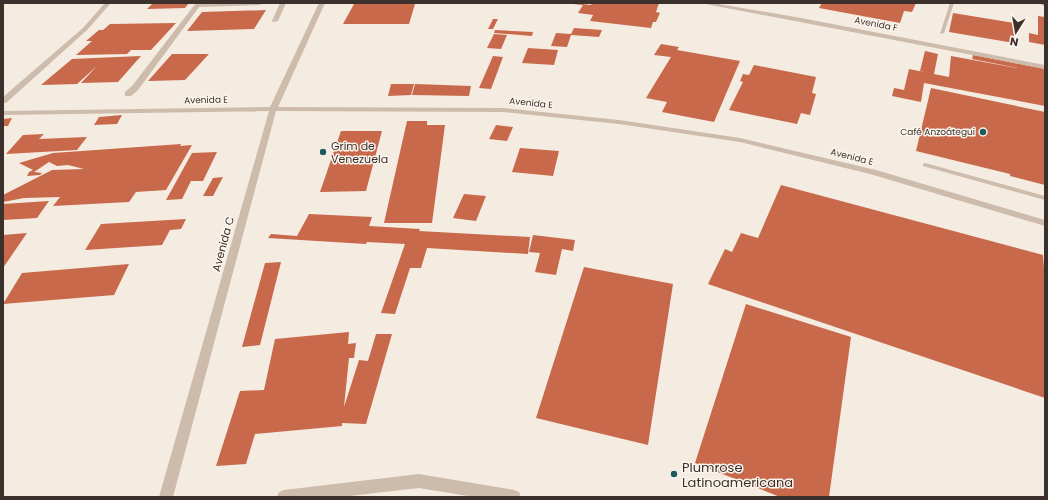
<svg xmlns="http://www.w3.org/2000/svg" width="1048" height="500" viewBox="0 0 1048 500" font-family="Poppins,sans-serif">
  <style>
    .building { fill: #c8694b }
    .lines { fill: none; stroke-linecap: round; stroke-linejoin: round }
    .service { fill: #cdbbac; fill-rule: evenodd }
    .minor { fill: #cdbbac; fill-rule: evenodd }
    .secondary { fill: #a18a7d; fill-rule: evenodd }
    .poi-dot { fill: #1f5a5e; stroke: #fbf5ee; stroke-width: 1.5 }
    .labels { text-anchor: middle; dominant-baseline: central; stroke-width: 3; stroke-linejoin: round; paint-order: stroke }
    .far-street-label { font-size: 9px; fill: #3b302b; stroke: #fbf5ee }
    .far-poi-label { font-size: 9px; fill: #3b302b; stroke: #fbf5ee; text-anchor: end }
    .poi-label { font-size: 11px; fill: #3b302b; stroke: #fbf5ee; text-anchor: start }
    .street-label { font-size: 11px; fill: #3b302b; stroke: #fbf5ee }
    .near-poi-label { font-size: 13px; fill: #3b302b; stroke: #fbf5ee; text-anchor: start }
  </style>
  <rect width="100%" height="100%" fill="#f4ebe1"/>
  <path class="building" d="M153 3H189L185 8 147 9Z
    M574 3 591 5 592 3H659L656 12 660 13 656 22H653L651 28 590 21 593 15 578 13 583 5 573 4Z
    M822 3H916L912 12 904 11 900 23 819 8Z
    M354 4H415L409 24H343Z
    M266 10 254 29 187 31 202 12Z
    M953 13 1014 23V43L949 32Z
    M1038 16 1045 17V45L1029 42V33L1038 35Z
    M493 19H498L493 29H488Z
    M176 23 151 50H131L127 54 76 55 92 41H86L99 30H103L110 24Z
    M574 28 602 30 599 37 571 35 567 47 551 46 556 33 571 34Z
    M495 30 533 32 532 36 494 33Z
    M494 34 507 35 501 49 487 48Z
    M661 44 679 47 677 50 740 61 714 122 662 112 667 102 646 98 671 57 654 55Z
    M528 48 558 50 554 65 522 63Z
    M925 51 938 54 934 74 949 77 951 56 1028 70 972 59 973 55 1045 69V106L924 83 921 102 892 96 894 88 904 90 909 69 929 73 920 71Z
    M172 54H209L185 80 148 81Z
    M141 56 118 82 81 83 97 66 77 84 41 85 72 59Z
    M493 56 503 57 491 89 479 88Z
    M754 65 816 77 812 93 816 94 810 115 801 113 797 124 729 110 743 82 740 81 743 74 749 75Z
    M391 84H414L411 95 388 96Z
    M415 84 471 86 469 96 412 95Z
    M931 88 1045 112V185L1010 176V174L916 151Z
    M122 115 117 124 94 125 99 117Z
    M12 118 8 126H3V119Z
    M407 121H427V125H445L432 223H384Z
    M496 125 513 127 507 141 489 139Z
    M341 131H382L366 191 320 192Z
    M44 134 39 139 87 137 77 150 6 154 23 135Z
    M181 144 180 146 192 145 166 190 136 192 129 202 53 206 60 197 24 198 3 202V195L52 170 84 169 68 165 57 166 49 162 34 172 42 173 40 175 27 176 29 172 33 170 19 163 53 153Z
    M520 148 559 151 553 176 512 172Z
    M217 152 203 181H191L182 199 166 200 192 153Z
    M223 177 213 196H203L213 178Z
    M781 185 1043 255 1045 282V398L708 284 725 249 732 252 741 233 758 238Z
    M464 194 486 196 476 221 453 218Z
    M49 201 37 218 3 220V204Z
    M309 214 372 217 369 226 420 229 419 231 530 237 528 254 427 248 421 268H410L395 314 381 313 405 244 367 242 366 244 268 238 271 234 297 236Z
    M186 219 181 229 170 230 162 245 85 250 101 224Z
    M27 233 3 268V235Z
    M533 235 575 240 573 251 562 249 556 275 535 272 540 253 529 252Z
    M281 262 260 345 242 347 265 263Z
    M129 264 114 295 3 304 22 273Z
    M584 267 673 284 648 445 536 418Z
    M746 304 851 337 829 497H780L695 463Z
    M349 332 348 344 356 343 354 358H349L344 407 359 360 368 361 376 334H392L366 424 342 423V426L255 434 246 464 216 466 240 391 264 390 275 339Z"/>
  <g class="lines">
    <path class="service" d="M950 3H954L944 33 940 34Z
      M925 163 1045 196V200L923 166V164Z"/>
    <path class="minor" d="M105 3H111L87 30 6 103H3V97L83 28Z
      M196 3H263L260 5 199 7 138 90 131 96H125V92L132 86Z
      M280 3H286L278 21 273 22 272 21Z
      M319 3H325L278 107 503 108 619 120 740 138 876 170 1045 220V226L870 174 740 142 619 124 503 112 276 111 173 497H159L269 111 3 115V111L270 107Z
      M700 3H713L801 18 1045 65V69Z
      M419 474 514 490 519 492 521 497H474L419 488 341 497H277L279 492 284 490Z"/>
    <path class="secondary" d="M1039 3H1045V6Z"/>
  </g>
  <g class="poi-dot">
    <circle cx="983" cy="132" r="4"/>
    <circle cx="323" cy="152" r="4"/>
    <circle cx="674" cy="474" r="4"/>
  </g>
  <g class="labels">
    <g class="far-street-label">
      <text transform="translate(876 24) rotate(11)">Avenida F</text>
      <text transform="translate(206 100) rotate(-1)">Avenida E</text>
      <text transform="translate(531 103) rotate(6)">Avenida E</text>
      <text transform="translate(852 157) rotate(14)">Avenida E</text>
    </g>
    <g class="far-poi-label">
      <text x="975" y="132">Café Anzoátegui</text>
    </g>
    <g class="poi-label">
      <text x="331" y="146">Grim de<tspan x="331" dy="13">Venezuela</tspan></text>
    </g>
    <g class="street-label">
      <text transform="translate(223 244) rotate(-75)">Avenida C</text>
    </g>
    <g class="near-poi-label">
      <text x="682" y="467">Plumrose<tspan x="682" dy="15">Latinoamericana</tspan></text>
    </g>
  </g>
  <rect width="1048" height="500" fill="none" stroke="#3b302b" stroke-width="8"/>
  <g transform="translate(1016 32) rotate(191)" stroke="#fbf5ee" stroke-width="3" paint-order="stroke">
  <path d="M0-3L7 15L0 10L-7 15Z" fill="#3b302b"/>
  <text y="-6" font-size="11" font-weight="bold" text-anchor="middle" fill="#3b302b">N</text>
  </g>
</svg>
